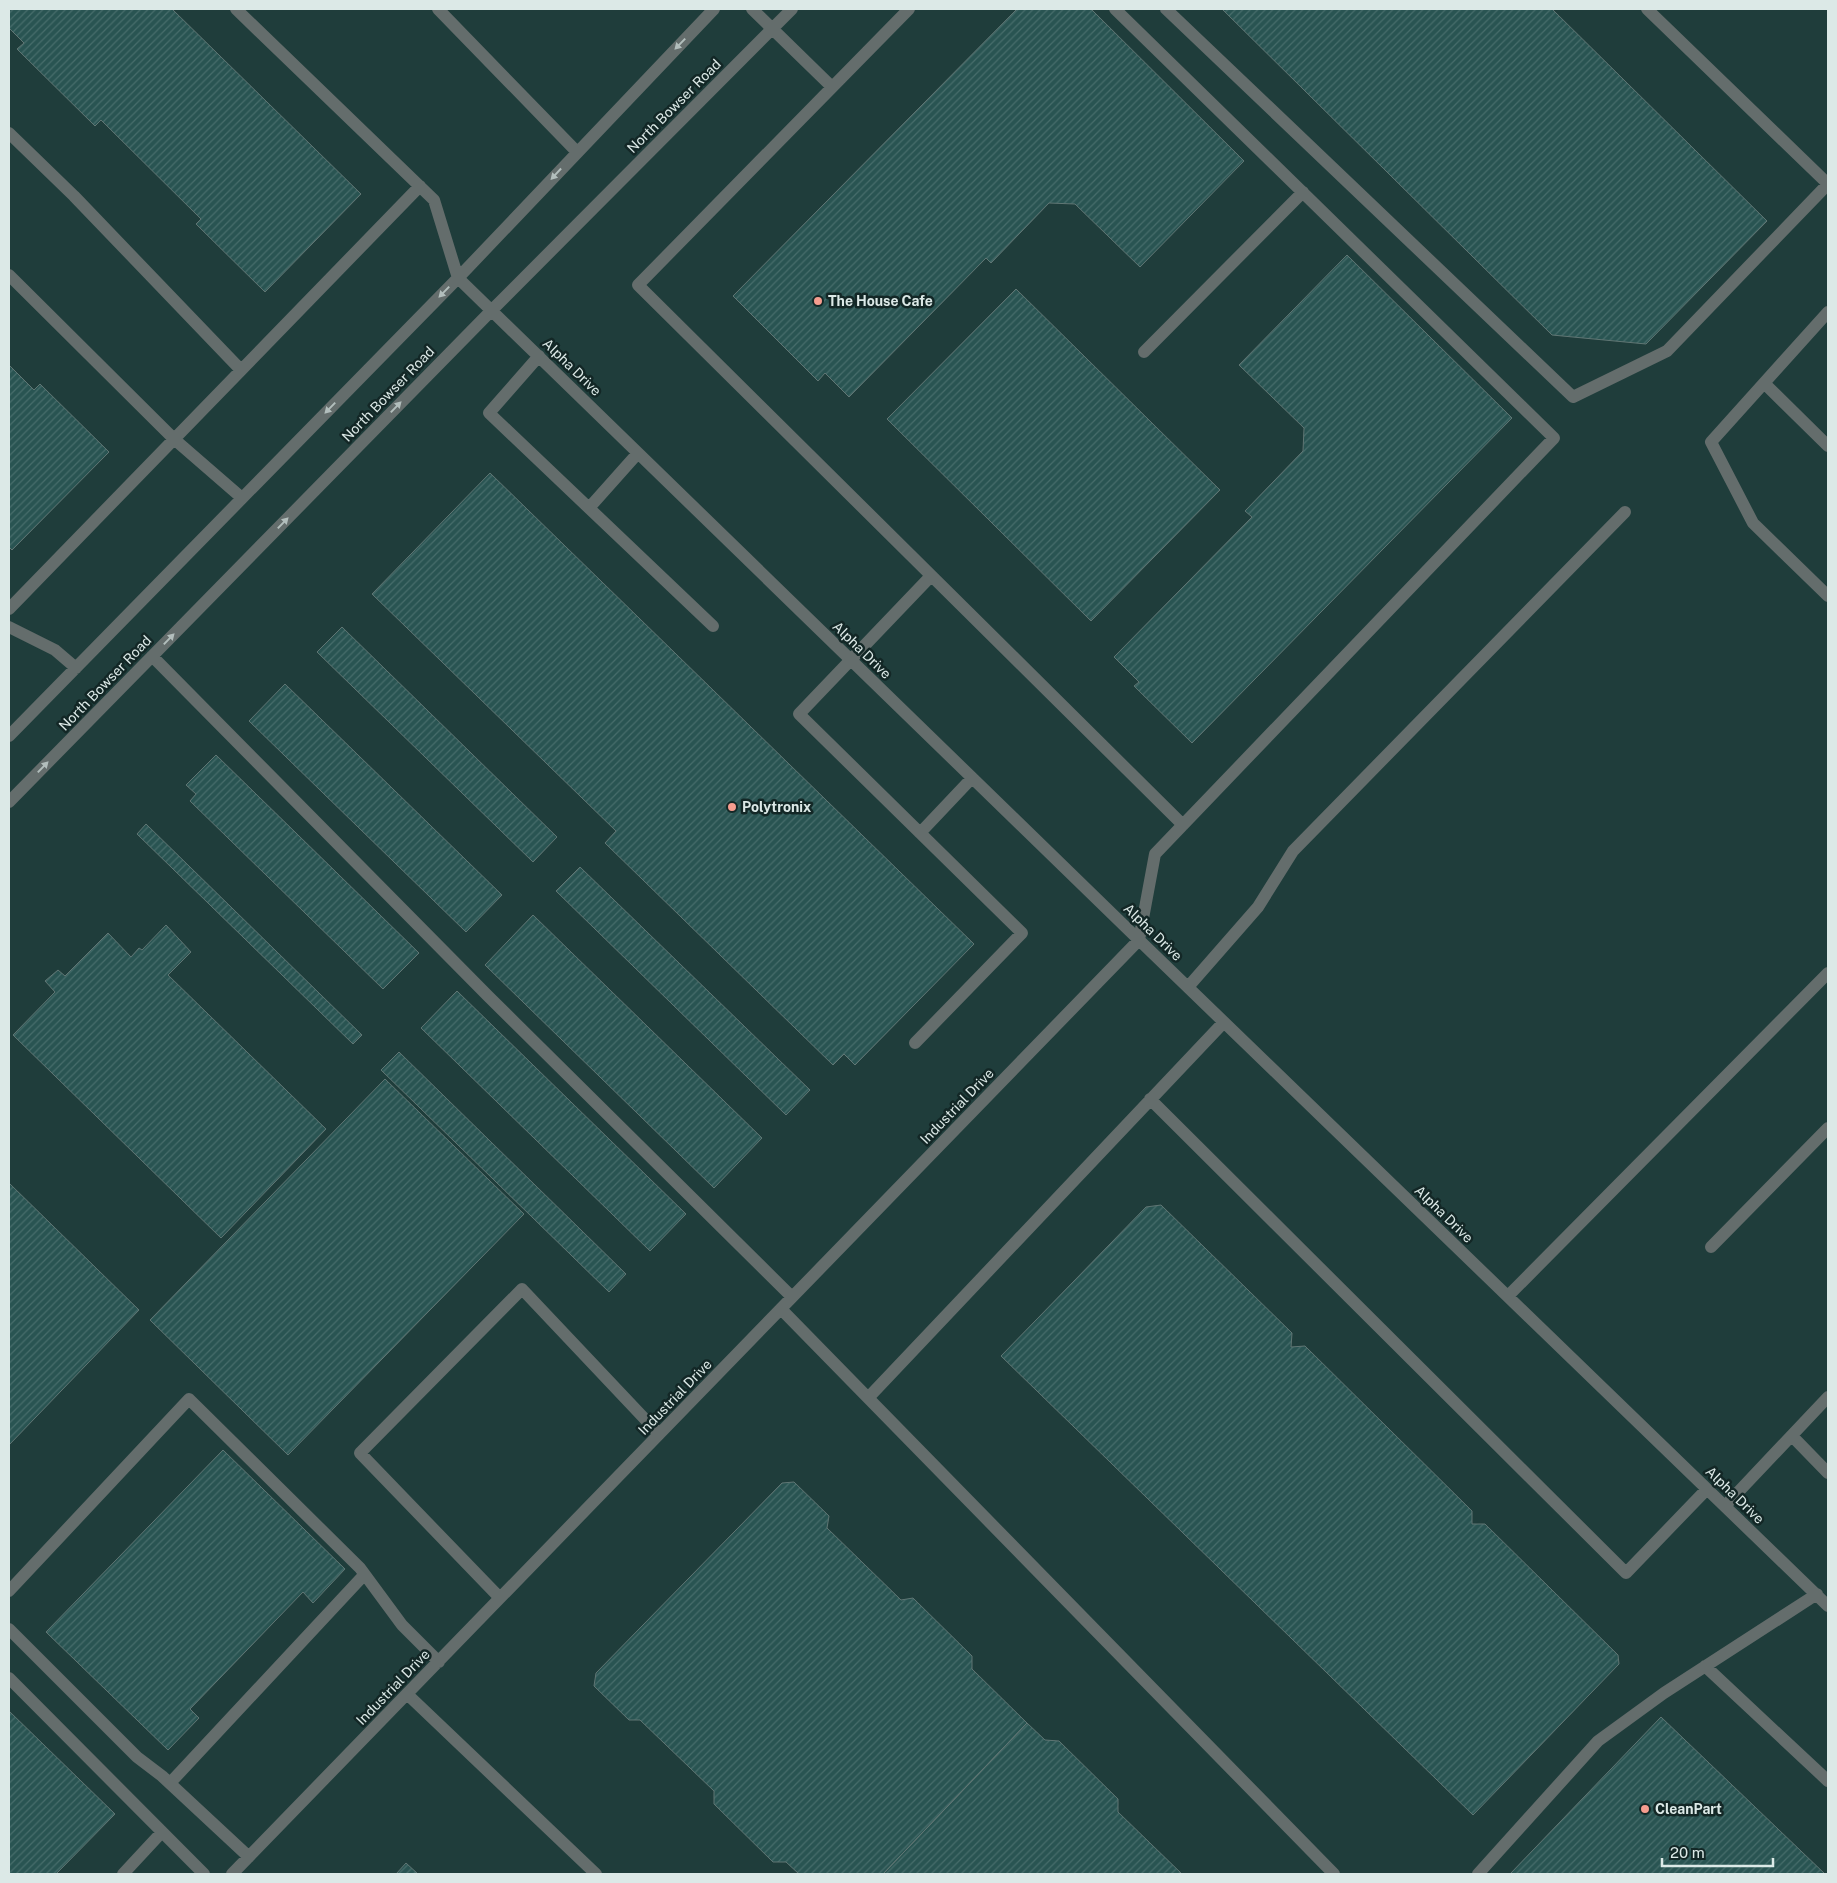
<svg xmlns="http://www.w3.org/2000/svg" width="1837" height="1883" viewBox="0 0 1837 1883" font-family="'Public Sans',sans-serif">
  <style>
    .built { fill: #1f3d3b }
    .building { fill: url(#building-hatch); stroke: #607674 }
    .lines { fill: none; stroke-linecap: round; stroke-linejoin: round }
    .minor { stroke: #646d6c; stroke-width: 12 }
    .oneway { fill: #b2bebc }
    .poi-dot { fill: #f59d8f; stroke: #132726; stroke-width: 2 }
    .labels { text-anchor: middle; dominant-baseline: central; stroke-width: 5; stroke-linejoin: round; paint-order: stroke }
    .street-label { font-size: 14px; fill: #dce9e7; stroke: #132726 }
    .poi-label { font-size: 14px; font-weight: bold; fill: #dce9e7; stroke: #132726; text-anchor: start }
  </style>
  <defs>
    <pattern id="building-hatch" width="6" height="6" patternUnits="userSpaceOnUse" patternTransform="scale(1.25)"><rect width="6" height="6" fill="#295452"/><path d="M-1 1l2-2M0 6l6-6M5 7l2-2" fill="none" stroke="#476d6b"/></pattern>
  </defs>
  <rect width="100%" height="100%" fill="#1d3130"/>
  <path class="built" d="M9 9H1828V1874H9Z"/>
  <path class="building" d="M9 9H172L361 194 265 292 196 224 201 219 101 120 95 126 17 49 24 43 9 28Z
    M1017 9H1091L1244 161 1140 267 1075 204 1049 203 991 263 986 258 849 397 825 373 818 381 733 296Z
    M1222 9H1552L1767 221 1646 344 1552 335Z
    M1347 255 1512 418 1192 743 1134 686 1139 682 1114 657 1252 517 1245 511 1303 451 1304 428 1239 365Z
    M1016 289 1220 490 1091 621 887 419Z
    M9 365 34 390 40 384 109 452 12 550 9 547Z
    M490 473 974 944 855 1065 844 1054 833 1065 605 843 616 831 372 594Z
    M342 627 557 837 533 862 317 652Z
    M285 684 502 895 466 932 249 721Z
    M216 755 419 953 383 989 190 801 196 794 186 785Z
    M146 824 362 1035 353 1044 137 834Z
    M580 867 810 1090 786 1115 556 891Z
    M533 915 762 1138 714 1188 485 965Z
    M166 925 191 952 168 975 326 1129 221 1238 13 1035 55 992 45 981 58 970 65 976 108 933 131 957 139 948 142 950Z
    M457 991 686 1214 650 1251 421 1028Z
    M399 1052 626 1274 609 1292 381 1070Z
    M385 1079 524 1214 288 1455 150 1320Z
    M9 1183 139 1310 9 1445Z
    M1161 1205 1292 1333 1291 1347 1305 1346 1472 1511V1524H1485L1618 1655 1619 1664 1473 1815 1001 1356 1146 1207Z
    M223 1450 345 1569 313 1603 303 1592 190 1709 199 1718 168 1750 46 1632Z
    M794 1482 829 1516 827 1528 901 1600 913 1598 972 1656V1669L1027 1723 883 1874H799L786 1862H773L714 1804V1791L640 1720H629L594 1686 596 1673 782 1483Z
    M9 1711 115 1814 56 1874H9Z
    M1661 1717 1825 1874H1510Z
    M1027 1723 1045 1740 1059 1741 1118 1799V1812L1182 1874H883Z
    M406 1863 418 1874H396Z"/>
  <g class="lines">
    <path class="minor" d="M236 9 434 200 458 278 1139 940 1828 1606
      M438 9 577 152
      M752 9 832 87
      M909 9 638 285 1183 825
      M1166 9 1573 397 1667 351 1828 184 1647 9
      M9 133 74 196 241 370
      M9 275 174 439 242 498
      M1828 312 1711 442 1753 523 1828 596
      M1144 352 1303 192
      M539 356 489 413 713 626
      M1764 383 1828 446
      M589 508 638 453
      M9 609 420 186
      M9 627 55 650 76 668
      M152 656 489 997 792 1297
      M9 736 458 278 714 9
      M9 802 492 310 792 9
      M920 833 972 778
      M1188 987 1258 907 1293 851 1625 512
      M915 1043 1022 933 799 714 931 576
      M1150 1099 1626 1573 1707 1489
      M1711 1247 1828 1128
      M1508 1296 1828 973
      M781 1309 1334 1874
      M868 1398 1224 1022
      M1792 1436 1828 1473
      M1725 1506 1828 1397
      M9 1591 189 1399 360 1568 402 1625 439 1662
      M500 1598 360 1453 522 1289 659 1434
      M9 1629 137 1757 162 1776 249 1857
      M1705 1666 1828 1781
      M9 1678 204 1874
      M407 1694 596 1874
      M170 1783 364 1575
      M123 1874 162 1832
      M232 1874 1139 940 1155 854 1554 438 1115 9
      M1478 1874 1598 1741 1664 1693 1817 1594"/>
  </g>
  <defs><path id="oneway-solid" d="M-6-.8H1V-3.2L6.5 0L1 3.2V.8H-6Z" transform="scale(1.25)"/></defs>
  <g class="oneway">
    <use href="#oneway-solid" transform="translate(680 44) rotate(134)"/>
    <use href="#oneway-solid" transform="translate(556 174) rotate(133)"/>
    <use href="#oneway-solid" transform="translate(444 292) rotate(134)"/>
    <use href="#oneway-solid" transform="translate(396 407) rotate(-46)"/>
    <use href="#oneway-solid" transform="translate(330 408) rotate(134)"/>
    <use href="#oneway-solid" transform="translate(283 523) rotate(-46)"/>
    <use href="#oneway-solid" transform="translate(169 639) rotate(-46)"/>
    <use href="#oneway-solid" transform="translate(43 767) rotate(-46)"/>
  </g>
  <g class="poi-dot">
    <circle cx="818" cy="301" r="5"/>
    <circle cx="732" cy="807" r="5"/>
    <circle cx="1645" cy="1809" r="5"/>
  </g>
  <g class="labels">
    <g class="street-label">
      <text transform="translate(674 106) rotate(-45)">North Bowser Road</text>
      <text transform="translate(572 367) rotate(44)">Alpha Drive</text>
      <text transform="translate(388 394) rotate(-46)">North Bowser Road</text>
      <text transform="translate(862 650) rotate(44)">Alpha Drive</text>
      <text transform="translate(105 683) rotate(-46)">North Bowser Road</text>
      <text transform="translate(1153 932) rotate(44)">Alpha Drive</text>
      <text transform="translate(957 1106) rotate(-46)">Industrial Drive</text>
      <text transform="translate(1444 1214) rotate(44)">Alpha Drive</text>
      <text transform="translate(675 1397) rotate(-46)">Industrial Drive</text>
      <text transform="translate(1735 1495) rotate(44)">Alpha Drive</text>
      <text transform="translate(393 1687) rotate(-46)">Industrial Drive</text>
    </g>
    <g class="poi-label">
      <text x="828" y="301">The House Cafe</text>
      <text x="742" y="807">Polytronix</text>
      <text x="1655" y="1809">CleanPart</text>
    </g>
  </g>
  <rect width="1837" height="1883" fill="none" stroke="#dce9e7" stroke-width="20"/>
  <path d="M1662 1858v8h111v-8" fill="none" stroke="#dce9e7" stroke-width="2.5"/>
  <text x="1670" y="1858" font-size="15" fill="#dce9e7" stroke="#132726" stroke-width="4" paint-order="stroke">20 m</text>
</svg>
